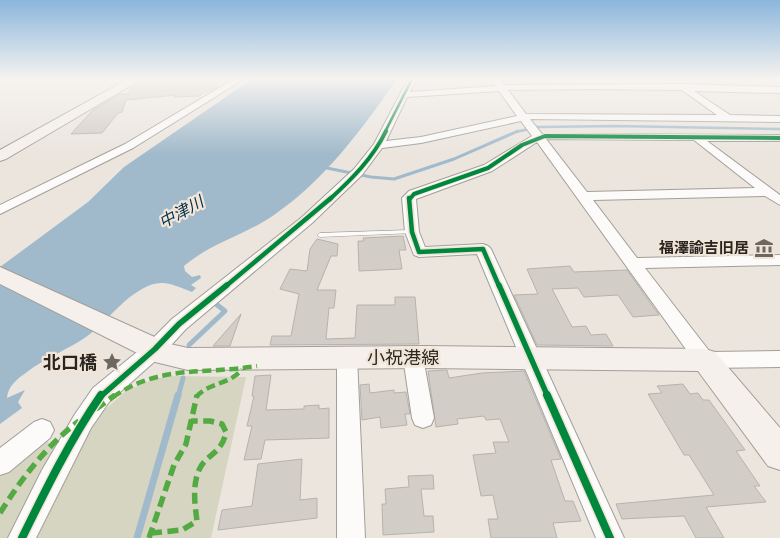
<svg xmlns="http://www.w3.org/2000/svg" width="780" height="538" viewBox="0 0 780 538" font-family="'Work Sans','Noto Sans JP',sans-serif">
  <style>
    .green { fill: #d5d5c1 }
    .water { fill: #a1bacb }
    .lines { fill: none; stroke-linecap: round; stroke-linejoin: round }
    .stream-far3 { stroke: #a1bacb; stroke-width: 2.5 }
    .stream-far2 { stroke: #a1bacb; stroke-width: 3 }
    .stream-far1 { stroke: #a1bacb; stroke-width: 5 }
    .stream { stroke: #a1bacb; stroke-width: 7 }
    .building { fill: #d2cdc7; stroke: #b7b2ac }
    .service-casing { stroke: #a29e98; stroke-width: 1 }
    .minor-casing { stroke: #a29e98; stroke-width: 2 }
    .secondary-casing { stroke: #a29e98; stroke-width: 2 }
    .service { fill: #fcfbfa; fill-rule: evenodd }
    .minor { fill: #fcfbfa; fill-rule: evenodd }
    .secondary { fill: #f5f0ec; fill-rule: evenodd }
    .quiet-far1 { stroke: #53aa43; stroke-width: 4.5; stroke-dasharray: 9 4.5; stroke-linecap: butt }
    .quiet { stroke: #53aa43; stroke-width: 5.5; stroke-dasharray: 11 5.5; stroke-linecap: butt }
    .cycleway-far4-casing { stroke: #f1e5d8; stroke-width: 4.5 }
    .cycleway-far3-casing { stroke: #f1e5d8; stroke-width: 6 }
    .cycleway-far2-casing { stroke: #f1e5d8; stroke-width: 8 }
    .cycleway-far1-casing { stroke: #f1e5d8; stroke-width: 9 }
    .cycleway-casing { stroke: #f1e5d8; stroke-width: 11 }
    .cycleway-far4 { stroke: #00873e; stroke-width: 2.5 }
    .cycleway-far3 { stroke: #00873e; stroke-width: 4 }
    .cycleway-far2 { stroke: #00873e; stroke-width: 4.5 }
    .cycleway-far1 { stroke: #00873e; stroke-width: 5.5 }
    .cycleway { stroke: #00873e; stroke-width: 8 }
    .labels { text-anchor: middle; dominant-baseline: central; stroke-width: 4.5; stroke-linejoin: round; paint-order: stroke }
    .poi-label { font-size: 15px; font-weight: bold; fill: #2a2520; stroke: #f1e5d8; text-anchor: end }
    .water-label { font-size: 16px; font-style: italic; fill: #00314d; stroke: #f1e5d8 }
    .near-street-label { font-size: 18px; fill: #2a2520; stroke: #f1e5d8 }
    .near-poi-label { font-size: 18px; font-weight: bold; fill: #2a2520; stroke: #f1e5d8; text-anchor: end }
  </style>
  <rect width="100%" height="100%" fill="#ebe5de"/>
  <path class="green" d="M168 376 246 377 211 538H31L90 423 125 392 149 381Z
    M38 435 55 447 10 538H0V466Z"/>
  <path class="water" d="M252 79H397C361 130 326 179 274 215 245 235 211 243 184 266L185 271 192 277 200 275 201 278 191 285 196 288 192 292C175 286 165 279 148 286 123 297 108 321 86 337 67 350 45 358 27 372 17 379 8 386 7 398L25 390 18 402 22 408 0 424V267L88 202 124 167Z"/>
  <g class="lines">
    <path class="stream-far3" d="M516 132 537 127 617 126 780 129"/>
    <path class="stream-far2" d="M322 167 371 177 394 179 454 159 518 131"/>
    <path class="stream-far1" d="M189 345 225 311 216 304
      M178 397 183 378"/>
    <path class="stream" d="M137 538 178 395"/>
  </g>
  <path class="building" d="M144 79H170L168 83H198L203 79H214L211 83H217L218 87 203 93 200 96 174 97 176 95 126 100 122 112 118 113 102 133 71 134 92 111 120 94H128L132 87 140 85Z
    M403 236 406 250H399L402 269 359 271 358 241H364L363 238Z
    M317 239 338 244 337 256H331L317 290H336L334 308H329L326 339 355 338 357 305H395V297H415L419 344 270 345 272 336H291L299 294 280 289 290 269 307 271 310 249Z
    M570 266 574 272 627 270 659 315 633 317 618 295 584 297 578 288 552 289 572 327 586 326 591 335 606 334 613 346 537 345 514 295 538 294 527 269Z
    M241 314 230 346H213Z
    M447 370 449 378 482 373 524 371 561 459 551 460 565 501H573L581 521 553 523 557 538H491L488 519H498L493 495 481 496 473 455 496 453 493 442H509L500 419 486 420 484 416 457 419 458 424 436 427 428 371Z
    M271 375 266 410 304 409V406L319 405V409L329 408V438L265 440 261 459 244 460 252 426H247L254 396H252L255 376Z
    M369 384 370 393 394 390V393L406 392 410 414H405L407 425 381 428 380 417 362 420 360 385Z
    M683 384 690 394 698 393 703 400H709L745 450 736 451 760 486H754L766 502 706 507 724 538H696L684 516 622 519 616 504 714 495 689 455H684L648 394 662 393 657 386Z
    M302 459 300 500 317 498V518L218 530 222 510 252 506 258 464Z
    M433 475 434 489H421L424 516H433L434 532 383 535 382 504H386L385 489 409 487 408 476Z"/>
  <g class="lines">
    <g class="service-casing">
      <path id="service" d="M412 230 414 231 415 232 414 233 320 237 317 235 320 233Z"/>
    </g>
    <g class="minor-casing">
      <path id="minor" d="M234 79H244L133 148 0 214V205L125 144Z
        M408 79H416L410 92 496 86 491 79H499L504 85 683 84 780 87V93L694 91 730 115 780 116V122L530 119 542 134 780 135V141H707L780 195V205L765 196 593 200 637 258 780 255V265L645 268 710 352 780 351V367L705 368 698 366 537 142 492 171 416 199 419 232 425 247 483 244 488 246 491 249 624 538H596L477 254 419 257 414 255 405 232 402 198 409 191 484 165 532 136 521 121 421 143 382 148 362 175 312 223 186 329 162 355 109 402 91 428 36 538H8L42 470 75 414 93 388 148 343 172 319 302 217 354 169 374 144ZM592 89 682 90 717 115 526 114 508 90ZM499 91 517 116 421 137 386 141 407 97ZM546 139 694 140 755 188 587 192Z
        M347 349 354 351 357 357 365 538H337V357L340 351Z
        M413 349 420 351 423 357 434 418 431 425 423 428 415 425 412 418 403 357 406 351Z
        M42 419 50 422 54 430 50 438 9 472 0 475V448L34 422Z"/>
    </g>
    <g class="secondary-casing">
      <path id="secondary" d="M128 79H142L6 159 0 161V150Z
        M0 267 170 344 188 348 424 346 705 349 715 352 780 428V470L768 466 698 371 424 368 188 370 155 362 0 284Z"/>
    </g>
    <use href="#service" class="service"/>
    <use href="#minor" class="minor"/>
    <use href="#secondary" class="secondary"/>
    <path class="quiet-far1" d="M113 397C161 364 204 375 257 366
      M196 397C209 382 230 385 242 369"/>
    <path class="quiet" d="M96 409 115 395
      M0 513C22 478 46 446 79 421
      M151 533 182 530 197 521C195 505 192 486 199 470 205 455 222 454 226 432L222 424 210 421H191
      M149 538 174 465 186 444 197 395"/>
    <g class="cycleway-far4-casing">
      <path id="cycleway-far4" d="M385 132 412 79"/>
    </g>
    <g class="cycleway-far3-casing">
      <path id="cycleway-far3" d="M329 200C352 179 373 158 386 131
        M409 200 414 194 488 168 522 145 545 136 780 138"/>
    </g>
    <g class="cycleway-far2-casing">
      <path id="cycleway-far2" d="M409 198 412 232 419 252 483 249 499 286
        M226 286 331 198"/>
    </g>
    <g class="cycleway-far1-casing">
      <path id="cycleway-far1" d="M499 285 548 397
        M100 397 155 349 179 324 227 285"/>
    </g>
    <g class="cycleway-casing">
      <path id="cycleway" d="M547 395 610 538
        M22 538C46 489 70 440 101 395"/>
    </g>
    <use href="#cycleway-far4" class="cycleway-far4"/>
    <use href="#cycleway-far3" class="cycleway-far3"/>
    <use href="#cycleway-far2" class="cycleway-far2"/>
    <use href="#cycleway-far1" class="cycleway-far1"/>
    <use href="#cycleway" class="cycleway"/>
  </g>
  <linearGradient id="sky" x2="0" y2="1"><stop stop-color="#8bb6dc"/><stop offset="0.51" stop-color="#f6f3f0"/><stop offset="1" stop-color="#f6f3f0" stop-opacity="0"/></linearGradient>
  <rect width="780" height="154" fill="url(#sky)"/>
  <defs>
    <g id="museum-bare" transform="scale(1.5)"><path d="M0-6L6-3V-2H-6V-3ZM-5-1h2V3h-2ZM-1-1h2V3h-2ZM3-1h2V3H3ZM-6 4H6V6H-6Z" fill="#6e6862" stroke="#f1e5d8" stroke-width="2.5" paint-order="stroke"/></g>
    <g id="sight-bare" transform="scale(1.5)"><path d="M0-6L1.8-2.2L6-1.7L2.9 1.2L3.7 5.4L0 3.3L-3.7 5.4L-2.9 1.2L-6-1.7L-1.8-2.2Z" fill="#6e6862" stroke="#f1e5d8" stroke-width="2.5" paint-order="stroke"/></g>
  </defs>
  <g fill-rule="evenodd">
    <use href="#museum-bare" x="764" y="248"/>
    <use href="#sight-bare" x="112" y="362"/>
  </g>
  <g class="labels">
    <g class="poi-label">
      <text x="749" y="248">福澤諭吉旧居</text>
    </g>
    <g class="water-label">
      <text transform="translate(181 212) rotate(-29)">中津川</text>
    </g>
    <g class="near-street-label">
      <text x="403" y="357">小祝港線</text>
    </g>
    <g class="near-poi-label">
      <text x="97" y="362">北口橋</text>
    </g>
  </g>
</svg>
